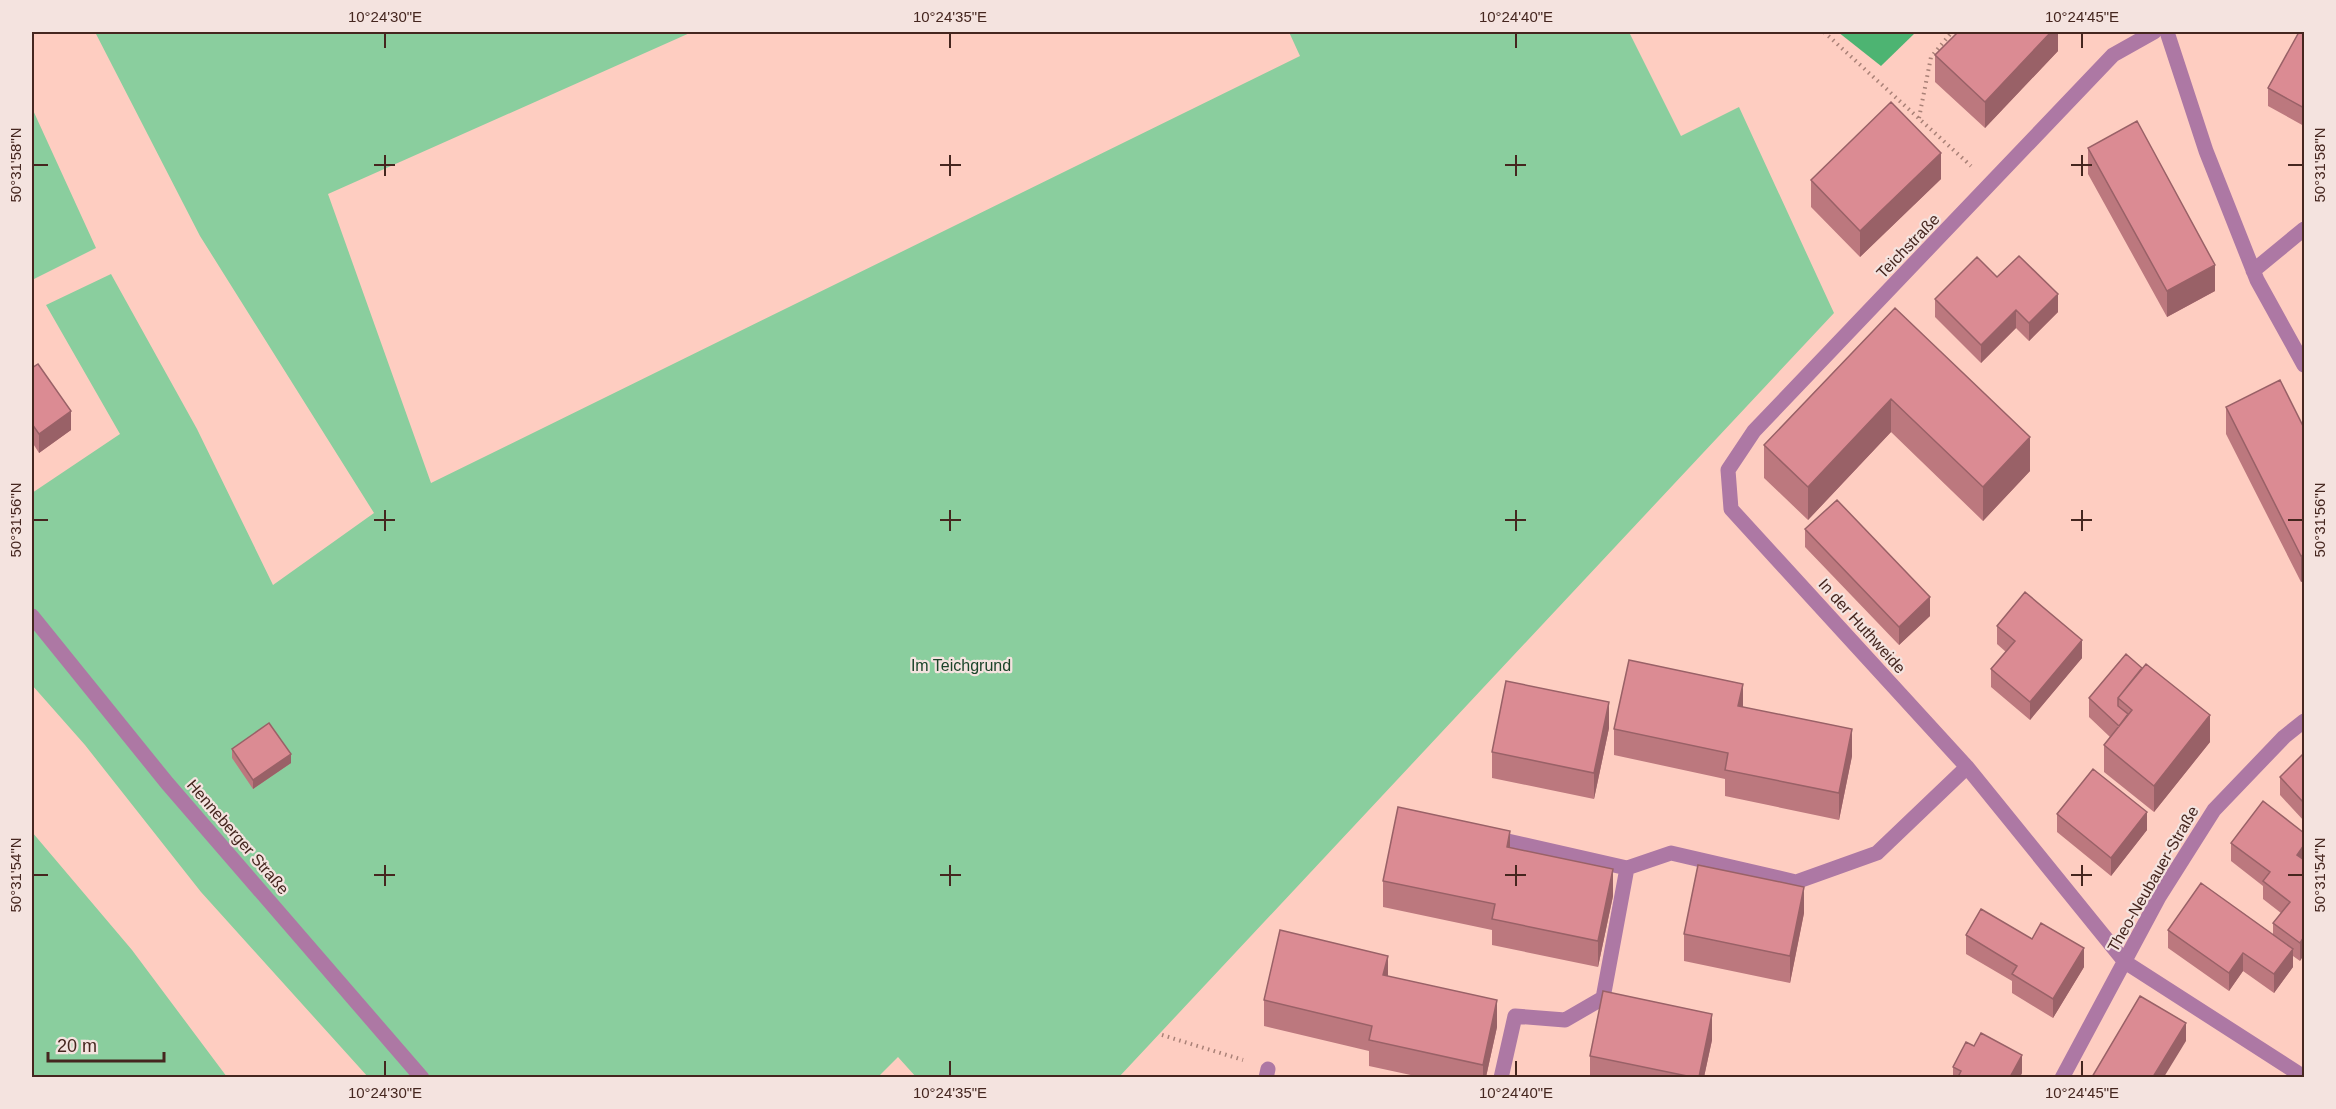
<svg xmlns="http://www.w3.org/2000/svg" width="2336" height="1109" viewBox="0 0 2336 1109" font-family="Arial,sans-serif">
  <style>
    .green { fill: #8ace9e }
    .forest { fill: #4db472 }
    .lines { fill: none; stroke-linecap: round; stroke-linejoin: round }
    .path { stroke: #a98177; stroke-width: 4; stroke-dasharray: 1.5 4.5; stroke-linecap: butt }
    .minor { stroke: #ad78a4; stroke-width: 15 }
    .wall { fill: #bc787e }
    .shaded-wall { fill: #996167 }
    .building { fill: #db8b93; stroke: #996167; stroke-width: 1.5 }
    .ticks { fill: none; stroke: #45261f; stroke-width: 2 }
    .labels { text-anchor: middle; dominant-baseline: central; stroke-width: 4.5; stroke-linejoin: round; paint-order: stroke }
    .street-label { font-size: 16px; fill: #45261f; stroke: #f4e3df }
    .park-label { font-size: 16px; fill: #1a4429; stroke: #f4e3df }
    .neatline { fill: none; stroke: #45261f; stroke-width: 2 }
    .ticks-label { font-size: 15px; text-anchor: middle; fill: #45261f }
  </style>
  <rect width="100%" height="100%" fill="#fecdc1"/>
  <path class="green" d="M95 32H692L328 194 431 483 1300 56 1289 32H1629L1681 136 1739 107 1834 313 1119 1077H916L898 1057 877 1078 368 1077 201 892 85 745 32 685V493L120 434 46 305 111 274 197 429 273 585 374 513 200 236Z
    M32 108 96 248 32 280Z
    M32 832 132 950 227 1077H32Z"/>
  <path class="forest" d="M1838 32H1916L1881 66Z"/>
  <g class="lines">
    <path class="path" d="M1824 32 1971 166
      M1919 118 1931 57 1952 32
      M1162 1035 1243 1060"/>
    <path class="minor" d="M2154 32 2113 55 1754 431 1728 470 1731 509 1967 767 2125 962 2304 1077
      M2167 32 2206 151 2257 280 2304 365
      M2253 271 2304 229
      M32 616 167 783 422 1078
      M1490 837 1627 868
      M1266 1078 1268 1069
      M1501 1078 1515 1016 1565 1020 1603 998 1627 868 1671 853 1796 882 1877 853 1967 767
      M2062 1078 2159 897 2214 810 2284 737 2304 721"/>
  </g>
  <path class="wall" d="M2058 32V51L1985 128 1935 82V55Z
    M2304 33V126L2268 106V88Z
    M2088 148 2215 291 2167 317 2088 174Z
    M1941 179 1860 257 1811 207V180Z
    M1997 277 2058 312 2029 341 2016 328 1981 363 1935 317V299Z
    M1895 308 2030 471 1983 521 1891 432 1808 520 1764 478V445Z
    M32 368 71 430 39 453 32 442Z
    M2226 407 2304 428V580L2301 582 2226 434Z
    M1805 529 1930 616 1899 645 1805 547Z
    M1997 626 2082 658 2030 720 1991 687V669L2006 652 1997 644Z
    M2126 654 2210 742 2154 812 2104 772V745L2110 737 2089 717V698Z
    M1743 707 1852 756 1839 820 1725 796V779L1614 755V729Z
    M1609 728 1594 799 1492 778V752Z
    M232 749 291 763 253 789 232 758Z
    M2304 753V821L2280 795V777Z
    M2057 814 2147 830 2111 876 2057 832Z
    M2304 833 2300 961 2293 956V967L2274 993 2243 971 2229 991 2168 948V930L2273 935V923L2281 913 2263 899V886L2231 861V843Z
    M1510 848 1613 896 1598 967 1492 945V930L1383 907V881Z
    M1804 913 1790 983 1684 961V934Z
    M1966 935 2032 939 2084 967 2053 1018 2012 993V981L1966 954Z
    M1388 977 1497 1027 1486 1077H1420L1369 1066V1051L1264 1026V1000Z
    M1712 1040 1704 1077H1590V1056Z
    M1953 1067 2022 1073 2020 1077H1953Z"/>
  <path class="shaded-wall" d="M2051 32H2058V51L1985 128V102Z
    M1941 153V179L1860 257V231Z
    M2215 265V291L2167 317V291Z
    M2058 294V312L2029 341V323Z
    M2016 310V328L1981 363V345Z
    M1891 399V432L1808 520V487Z
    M71 411V430L39 453V434Z
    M2030 437V471L1983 521V487Z
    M2304 554V580L2301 582V556Z
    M1930 597V616L1899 645V627Z
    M2082 640V658L2030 720V702Z
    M1743 684V710L1738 706Z
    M1609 702V728L1594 799V773Z
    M2210 715V742L2154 812V786Z
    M1852 729V756L1839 820V793Z
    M291 754V763L253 789V780Z
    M2147 812V830L2111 876V858Z
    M1510 831V857L1507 847Z
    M2304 845V864L2297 855Z
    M1613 869V896L1598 967V941Z
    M1804 887V913L1790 983V956Z
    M2304 937V955L2300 961V943Z
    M2084 948V967L2053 1018V999Z
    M2293 949V967L2274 993V974Z
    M2243 953V971L2229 991V973Z
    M1388 956V982L1383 975Z
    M1497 1000V1027L1486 1077H1483V1065Z
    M1712 1014V1040L1704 1077H1699Z
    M2186 1023V1041L2164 1077H2153Z
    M2022 1055V1073L2020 1077H2010Z"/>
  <path class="building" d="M1958 32H2051L1985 102 1935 55Z
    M2299 32 2304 33V108L2268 88Z
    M1891 102 1941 153 1860 231 1811 180Z
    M2137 121 2215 265 2167 291 2088 148Z
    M2019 256 2058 294 2029 323 2016 310 1981 345 1935 299 1977 257 1997 277Z
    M1895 308 2030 437 1983 487 1891 399 1808 487 1764 445Z
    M38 364 71 411 39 434 32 424V368Z
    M2280 380 2304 428V554L2301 556 2226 407Z
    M1837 500 1930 597 1899 627 1805 529Z
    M2025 592 2082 640 2030 702 1991 669 2015 641 1997 626Z
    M2126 654 2142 668 2118 698V706L2128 714 2119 726 2089 698Z
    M1629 660 1743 684 1738 706 1852 729 1839 793 1725 770 1728 753 1614 729Z
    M2146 664 2210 715 2154 786 2104 745 2132 710 2118 698Z
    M1506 681 1609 702 1594 773 1492 752Z
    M269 723 291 754 253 780 232 749Z
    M2304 753V803L2280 777Z
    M2093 769 2147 812 2111 858 2057 814Z
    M2263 801 2304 833V845L2297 855 2304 860V937L2300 943 2273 923 2290 902 2263 881 2270 872 2231 843Z
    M1398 807 1510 831 1507 847 1613 869 1598 941 1492 919 1495 904 1383 881Z
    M1698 865 1804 887 1790 956 1684 934Z
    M2201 883 2293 949 2274 974 2243 953 2229 973 2168 930Z
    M1981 909 2032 939 2041 923 2084 948 2053 999 2012 974 2017 966 1966 935Z
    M1280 930 1388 956 1383 975 1497 1000 1483 1065 1369 1040 1372 1026 1264 1000Z
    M1603 991 1712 1014 1699 1077H1692L1590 1056Z
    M2140 996 2186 1023 2153 1077H2092Z
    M1981 1033 2022 1055 2010 1077H1958L1961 1071 1953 1067 1966 1042 1974 1046Z"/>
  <path class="ticks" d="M385 33V48M950 33V48M1516 33V48M2082 33V48M385 155V176M950 155V176M1516 155V176M2082 155V176M33 165H48M374 165H395M940 165H961M1505 165H1526M2071 165H2092M2288 165H2303M385 510V531M950 510V531M1516 510V531M2082 510V531M33 520H48M374 520H395M940 520H961M1505 520H1526M2071 520H2092M2288 520H2303M385 865V886M950 865V886M1516 865V886M2082 865V886M33 875H48M374 875H395M940 875H961M1505 875H1526M2071 875H2092M2288 875H2303M385 1061V1076M950 1061V1076M1516 1061V1076M2082 1061V1076"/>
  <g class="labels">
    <g class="street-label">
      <text transform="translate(1908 246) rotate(-46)">Teichstraße</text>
      <text transform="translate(1862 626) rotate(48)">In der Huthweide</text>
      <text transform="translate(238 837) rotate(49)">Henneberger Straße</text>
      <text transform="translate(2153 879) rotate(-60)">Theo-Neubauer-Straße</text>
    </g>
    <g class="park-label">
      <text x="961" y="665">Im Teichgrund</text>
    </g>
  </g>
  <rect width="2336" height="1109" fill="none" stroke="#f4e3df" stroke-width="66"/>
  <path d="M48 1052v9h116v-9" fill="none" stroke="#45261f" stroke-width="3"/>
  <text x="57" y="1052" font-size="18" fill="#45261f" stroke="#f4e3df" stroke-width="4.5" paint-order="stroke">20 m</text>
  <rect x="33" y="33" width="2270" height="1043" class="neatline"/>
  <g class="ticks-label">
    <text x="385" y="22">10°24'30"E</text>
    <text x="950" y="22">10°24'35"E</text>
    <text x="1516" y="22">10°24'40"E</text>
    <text x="2082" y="22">10°24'45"E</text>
    <text transform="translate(16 165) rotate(-90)" y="5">50°31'58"N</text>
    <text transform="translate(2320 165) rotate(-90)" y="5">50°31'58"N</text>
    <text transform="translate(16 520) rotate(-90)" y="5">50°31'56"N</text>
    <text transform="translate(2320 520) rotate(-90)" y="5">50°31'56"N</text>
    <text transform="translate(16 875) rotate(-90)" y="5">50°31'54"N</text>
    <text transform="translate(2320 875) rotate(-90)" y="5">50°31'54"N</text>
    <text x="385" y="1098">10°24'30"E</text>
    <text x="950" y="1098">10°24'35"E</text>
    <text x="1516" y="1098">10°24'40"E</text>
    <text x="2082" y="1098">10°24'45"E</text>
  </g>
</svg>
